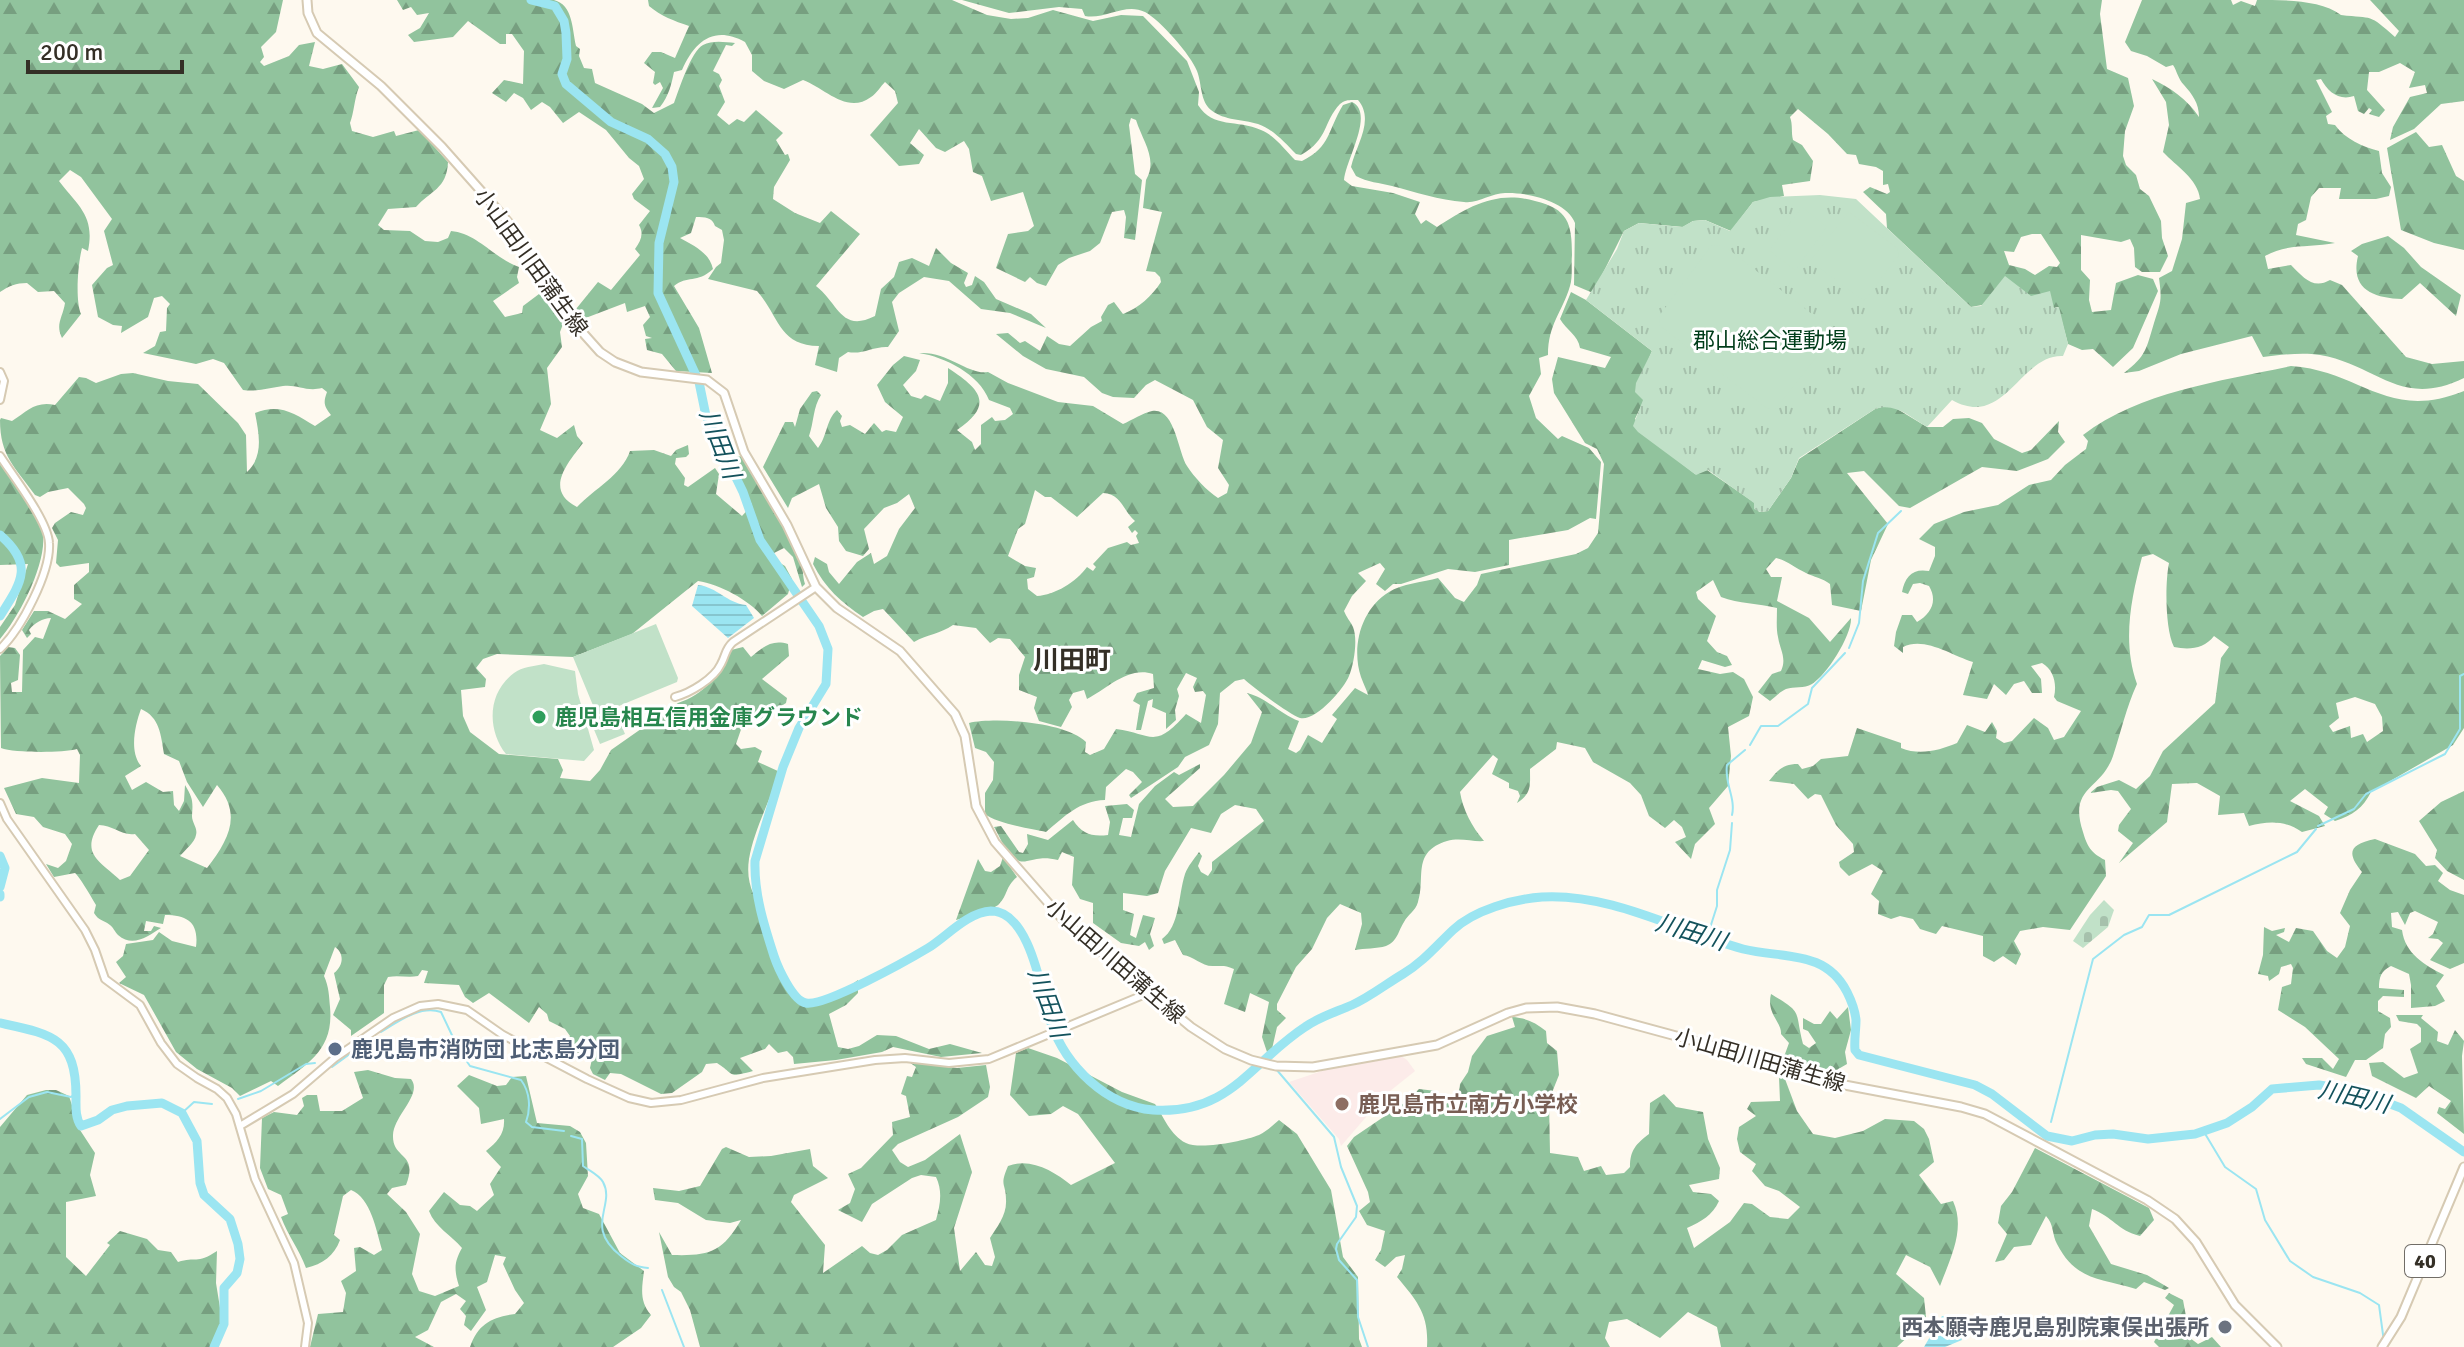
<svg xmlns="http://www.w3.org/2000/svg" width="2464" height="1347" viewBox="0 0 2464 1347" font-family="Signika,'Noto Sans JP',sans-serif">
  <style>
    .education { fill: #fcebe9 }
    .forest { fill: url(#forest-firs); fill-rule: evenodd }
    .cemetery { fill: url(#cemetery-stones) }
    .park { fill: url(#park-tufts) }
    .pitch { fill: #c1e1c8 }
    .water { fill: url(#water-rules) }
    .lines { fill: none; stroke-linecap: round; stroke-linejoin: round }
    .stream { stroke: #9be5f1; stroke-width: 2 }
    .river { stroke: #9be5f1; stroke-width: 9 }
    .minor-casing { stroke: #d6cab3; stroke-width: 10 }
    .major-casing { stroke: #d6cab3; stroke-width: 11 }
    .minor { stroke: #fff; stroke-width: 6 }
    .major { stroke: #fff; stroke-width: 7 }
    .leisure-dot { fill: #2e9e5b; stroke: #fff; stroke-width: 3 }
    .service-dot { fill: #5c6f8a; stroke: #fff; stroke-width: 3 }
    .education-dot { fill: #8d6e63; stroke: #fff; stroke-width: 3 }
    .worship-dot { fill: #6b7280; stroke: #fff; stroke-width: 3 }
    .labels { text-anchor: middle; dominant-baseline: central; stroke-width: 6; stroke-linejoin: round; paint-order: stroke }
    .shield { fill: #fff; stroke: #716d67; stroke-width: 2 }
    .shield-label { font-size: 20px; font-weight: bold; fill: #342f26 }
    .street-label { font-size: 22px; fill: #342f26; stroke: #fff }
    .park-label { font-size: 22px; fill: #003d1a; stroke: #fff }
    .leisure-label { font-size: 22px; font-weight: bold; fill: #27864d; stroke: #fff; text-anchor: start }
    .service-label { font-size: 22px; font-weight: bold; fill: #4e5e75; stroke: #fff; text-anchor: start }
    .education-label { font-size: 22px; font-weight: bold; fill: #785e54; stroke: #fff; text-anchor: start }
    .worship-label { font-size: 22px; font-weight: bold; fill: #5b616d; stroke: #fff; text-anchor: end }
    .water-label { font-size: 24px; font-style: italic; fill: #13525c; stroke: #fff }
    .quarter-label { font-size: 26px; font-weight: bold; fill: #342f26; stroke: #fff }
  </style>
  <defs>
    <pattern id="forest-firs" width="22" height="20" patternUnits="userSpaceOnUse" patternTransform="scale(2)"><rect width="22" height="20" fill="#91c39d"/><path d="M5 1l3.5 6h-7zM16 11l3.5 6h-7z" fill="#779f80"/></pattern>
    <pattern id="cemetery-stones" width="16" height="16" patternUnits="userSpaceOnUse" patternTransform="scale(2)"><rect width="16" height="16" fill="#c1e1c8"/><path d="M2 7V4a2 2 0 0 1 4 0v3zM10 15v-3a2 2 0 0 1 4 0v3z" fill="#a6c1ac"/></pattern>
    <pattern id="park-tufts" width="24" height="20" patternUnits="userSpaceOnUse" patternTransform="scale(2)"><rect width="24" height="20" fill="#c1e1c8"/><path d="M3 7l-1-3M5 7V3M7 7l1-3M15 17l-1-3M17 17v-4M19 17l1-3" fill="none" stroke="#a6c1ac"/></pattern>
    <pattern id="water-rules" width="6" height="5" patternUnits="userSpaceOnUse" patternTransform="scale(2)"><rect width="6" height="5" fill="#9be5f1"/><path d="M0 2.5h6" fill="none" stroke="#86c5ce"/></pattern>
  </defs>
  <rect width="100%" height="100%" fill="#fef9ef"/>
  <path class="education" d="M1401 1056 1407 1060 1415 1071 1385 1095 1341 1146 1339 1139 1289 1082 1331 1068Z"/>
  <path class="forest" d="M0 0H283L276 32 261 47 264 57 260 62 264 66 289 56 299 45 315 42 309 66 323 69 342 64 359 87C354 100 354 113 350 123L352 131 373 137 394 131 396 136 419 130 448 162C447 189 430 191 416 207L388 209 378 225 384 230 410 231 425 241 438 242 448 238 451 231C477 233 495 259 519 267L517 277 519 283 493 301 505 317 522 313 523 306 543 291 557 302 566 316 560 332 562 347 547 368 551 404 540 430 557 438 574 425 577 436 583 443C567 464 544 490 577 507 594 489 622 475 630 451L654 450 671 456 676 450 688 445 689 454 686 457 676 458 675 464 685 478 684 485 688 487 715 468 719 474 716 494 742 516 752 505 730 458 742 456C751 478 767 494 778 515 786 529 794 545 800 560 804 568 802 575 805 584L802 587 793 557 784 548 768 556 785 566 792 579 788 594 762 616C749 600 719 584 698 581L632 634 573 657 497 654 483 659 476 668 486 679 485 687 461 690 463 716 470 732 499 754 558 759 563 770 560 778 590 781 600 770 611 750 678 703C703 695 722 674 731 650L743 647 751 657C763 647 772 639 788 644L789 656 762 679 787 698 786 703 758 721 745 718 736 744 741 749 755 747 762 751 758 762 780 772C770 800 754 830 749 859 745 887 757 899 767 922 772 933 769 947 772 959 776 978 797 1011 822 1004 834 1000 847 987 858 980V993L846 1005 829 1014 838 1047 848 1049 859 1046 877 1035 896 1036 929 1049 950 1044 982 1053 941 1057 893 1047 882 1052 836 1060 794 1064 793 1057 787 1051 778 1053 769 1044 765 1049 740 1058 753 1071C726 1078 736 1075 717 1063L706 1064 702 1072 672 1093 661 1094 621 1074 610 1073 605 1080 593 1074 590 1068 592 1059 589 1054 574 1052 570 1057 562 1053 570 1036 565 1029 549 1021 547 1014 539 1007 529 1023 489 993 473 1003 465 997 459 985 424 983 428 971 422 970 418 976C408 978 399 975 388 977L384 985V1013L351 1036V1030L333 1015 340 999 334 973C343 966 345 954 335 947L324 976C329 987 329 996 330 1007 334 1049 309 1063 278 1086L271 1081 240 1096 232 1088 197 1069 176 1052 144 995 119 983 126 977 116 962 123 956 126 944 153 940 159 932 172 941 196 947C199 923 188 915 165 915L163 924 146 921 144 931H151L154 926 161 928C148 936 133 948 118 935 115 932 113 927 110 925 102 919 99 921 94 913L96 905C92 898 79 876 75 873L54 877 46 864 58 868 66 861 72 844 65 834 43 827 34 817 16 814 4 788 42 778 79 783 80 755 77 749C62 753 14 753 1 748L0 656 8 647 15 648 20 655 18 680 11 683 12 692H22L23 650 35 637 43 639 51 618C43 618 34 623 29 630L31 634 27 638 22 630 34 611H48L65 619 82 604 74 599V585L89 572V563L60 567 56 563 58 540 52 528 55 523 71 512 83 515 86 508 84 504 68 488 48 492 40 497 35 495C15 467 0 456 0 420L1 418 12 421C28 411 35 401 55 405L79 377 86 378 96 383 121 374 133 373 168 381 198 384 238 423 246 435 247 472C264 456 259 434 255 413 279 403 294 413 315 426L331 415C324 406 323 403 327 392L322 388C306 392 297 384 283 386 269 388 257 392 243 390L224 363 213 359 196 364 143 353 155 346 160 332 166 331 167 308 170 304 162 296 154 298 148 317 121 333 122 326 113 325 98 317 92 285 107 268 113 265 104 231 112 219 81 177 70 170 59 181C79 207 95 216 88 251L82 248C78 263 75 300 81 314L62 338C55 324 63 317 65 303L54 291 38 292 27 283C16 283 9 286 0 292ZM141 709C160 717 161 736 164 754L179 761 187 782 203 807 217 785C243 815 228 841 207 868L180 856C185 850 195 842 196 835 198 828 192 823 192 816 193 802 193 798 185 785L184 801 179 811 174 805 173 791 163 792 146 782 132 790 125 776 141 766C129 752 135 725 141 709ZM99 825C113 825 121 836 135 834L149 850 130 876 120 880C100 861 80 854 99 825Z
    M397 0H554C573 5 572 28 576 46L580 49 579 56 584 68 592 69 595 83 642 104 654 113 674 103C679 90 691 51 703 45 712 40 725 42 735 43L732 46 726 45 713 71 719 74 722 80 719 86 725 102 717 115 729 125 737 119 744 122 756 110 783 133 776 140 785 155 788 154 790 160 774 187 773 199 795 213 820 223 831 211 860 234 816 286C839 304 841 333 875 316L881 289 894 277 899 262 912 258 929 266 936 248 951 263 968 273 964 283 966 287 972 285 975 276 984 282 996 299 1031 314 1046 328 1010 313 981 309 949 281 924 277 899 293 892 302 899 331 888 347C874 346 862 355 848 352L839 358 837 372 815 365 819 346C778 345 780 317 757 291L708 279 716 267 721 263 724 240 722 230 715 226C712 217 705 217 696 217L691 233 680 238C694 246 709 252 713 269 697 284 687 275 674 286L699 328 712 373 676 371 662 354 647 350 645 339 652 338 646 336 643 325 650 317 645 306 627 312 625 303 583 319 576 309 598 282 611 290 640 255 635 249C641 241 644 234 639 225L650 211 634 199 632 194 644 179 639 166 629 158 606 130 579 112 563 123 550 107 542 102 531 110 523 98 514 93 506 102 492 93 504 80 523 84 524 51 512 34H506V44H500L468 21 453 37 414 42 408 35 420 28 429 13 417 15 411 7 403 10Z
    M648 0H952L987 15 1011 19 1028 18 1053 10 1093 21 1121 15 1143 16 1187 61 1199 92 1198 105C1213 129 1237 119 1261 130 1274 135 1285 150 1295 160L1302 161C1331 147 1328 129 1343 105L1352 102C1375 113 1346 159 1344 180L1352 186 1393 193 1420 202 1415 214 1421 224 1426 220 1437 227C1468 207 1496 190 1535 201 1568 209 1572 223 1572 255 1571 265 1573 276 1570 286 1562 313 1548 324 1548 355L1539 358 1541 374 1529 396 1536 418 1558 439 1562 436 1589 448 1601 462 1596 519 1590 518 1568 530 1509 540V565L1475 572 1448 569 1401 584H1393L1385 591 1376 584 1385 569 1380 563 1358 573 1366 581 1352 596 1344 611C1346 617 1351 622 1353 627 1358 639 1354 664 1349 676 1344 689 1315 722 1300 718 1289 714 1254 688 1244 679L1235 681 1220 693 1218 724 1209 745 1185 757 1178 767 1131 798 1129 795 1142 782 1133 772 1126 769 1106 787 1105 800C1079 801 1065 816 1046 832 1031 829 995 823 985 814V793L993 780 994 762 986 752 975 748 969 723C996 717 1066 722 1086 742L1085 752 1090 755 1104 749 1116 729C1153 734 1154 750 1186 714L1201 723 1206 695 1203 691 1195 692 1193 687 1197 678 1186 673 1177 689 1179 696 1175 710 1176 720 1166 729V713L1152 707 1153 699 1148 701 1141 730H1136L1140 705 1133 701 1137 693 1154 688 1153 674C1128 666 1107 689 1087 699L1084 690 1073 693 1069 700 1072 707 1061 727 1039 721 1034 708 1037 697 1019 690V675L1025 657 1010 639 998 638 990 643 976 628 953 625C940 634 928 634 914 642L883 609 874 611 863 617C841 602 825 588 813 564L815 557 827 564 829 572 839 584 857 562 871 553 874 564 887 556 899 529 915 508 909 494 897 503 884 508 864 529 869 549 863 556 846 551 839 541 838 527 826 508 819 484 792 498 788 508 763 467 785 422H793L795 427 800 409 812 392 817 391 821 395C813 407 814 422 809 436L818 448C827 437 826 420 837 410L842 416 840 421 842 427 850 425 865 434 874 423 882 432 886 430 896 432 903 417 885 402 877 385 893 365 904 356 920 360 916 371 903 385 911 396 921 399 925 395 940 401 948 383V368C980 389 995 404 957 430L972 442 975 450 981 444V425L992 417 995 421 1005 420 1013 414 1010 408 989 400C979 374 945 357 919 353 948 351 968 375 988 372L1008 383 1058 402 1093 406 1123 424C1132 420 1143 413 1152 411 1175 407 1178 452 1187 466 1194 477 1207 491 1218 498L1227 493 1229 485 1218 468 1223 440 1207 427 1193 400 1155 380 1146 385 1134 398 1113 397 1102 393 1084 377 1046 369 1023 356 996 334 1008 333 1020 343 1025 341 1040 351 1047 336 1059 344 1070 346 1091 327 1102 321 1101 317 1108 305 1114 302 1123 314C1140 307 1151 297 1161 282L1160 277 1155 272 1146 271 1162 212 1143 208 1146 180C1158 159 1143 142 1136 120L1131 118 1129 125 1135 174 1142 180 1135 240 1124 238 1126 217 1124 210 1112 212 1100 243 1090 251 1069 258 1058 265 1046 286 1037 283 1030 277 1025 282 996 268 1008 234 1028 231 1034 226 1023 192 991 201 982 176 973 172 969 149 964 141 945 152 936 148 919 129 910 143 924 155 919 164 899 166 870 135 898 103 895 91 885 82C881 86 876 94 871 97 847 115 825 88 803 80L784 89 764 81 752 71V55L745 42C714 25 695 41 682 70L674 72C671 86 669 95 660 107L652 108 663 88 660 82 655 85 653 83 655 72 644 63 652 52H661L675 58 689 26C674 21 661 16 649 6ZM1035 490 1045 497H1051L1077 517 1103 493C1122 494 1123 511 1135 521L1128 527 1132 533 1135 530 1138 533 1136 536 1139 543 1131 545 1127 542 1108 548 1093 564 1096 567 1093 571 1087 567C1076 582 1055 595 1037 596L1028 589 1027 579 1034 577 1036 568 1025 566 1008 556 1018 529 1025 524Z
    M962 0H2102L2100 14 2107 69 2128 78 2134 106 2125 131 2123 156 2126 165 2136 175 2140 189 2149 196 2161 221 2162 238 2168 256 2160 272H2142L2135 267 2134 248 2130 239 2121 242 2081 235V270L2090 280 2089 300 2092 312 2111 310 2116 283 2138 275 2153 279 2158 291 2133 348 2113 367 2093 349 2082 350 2068 344 2058 307 2054 308 2031 296 1971 307 1887 228 1886 214 1863 192 1870 187 1887 194 1890 192 1888 184 1883 185V171L1876 167 1859 164 1856 155 1847 154 1828 134 1798 109 1790 117C1793 125 1791 132 1793 140L1802 145 1813 161 1810 181 1782 185 1784 196 1753 202 1731 231 1705 220 1693 221 1683 227 1639 223 1624 231 1593 293 1574 285 1575 223C1567 201 1527 192 1505 193 1491 193 1478 204 1464 202 1439 200 1415 192 1392 186 1380 183 1367 182 1356 176L1351 167C1356 145 1375 120 1358 100 1352 100 1345 99 1340 104 1323 122 1329 139 1301 155L1296 154C1285 143 1273 129 1258 124 1242 119 1225 121 1211 110 1200 101 1202 84 1197 71 1191 55 1160 20 1145 12 1125 2 1105 20 1085 16L1082 9 1059 7 1009 13ZM2032 234H2041L2060 263 2057 267 2049 266 2035 275 2025 269 2009 265 2004 251 2014 252 2021 237Z
    M2142 0H2231L2233 5 2241 1 2255 6 2257 0C2285 0 2321 0 2341 15 2374 19 2368 13 2395 37L2399 31 2370 0H2464V101L2441 104 2414 129 2390 140 2393 127 2410 97 2427 93 2425 85 2409 88 2415 72 2400 63 2379 72H2369L2367 90 2385 110 2379 117 2369 114 2372 110 2369 108 2364 114 2358 111 2354 96C2339 101 2328 92 2321 79L2316 80 2332 112 2326 116 2328 124 2335 125C2345 139 2363 147 2379 151L2382 173 2391 187 2389 196 2376 199H2339L2341 188H2319L2311 197 2306 220 2298 224 2296 235 2335 243C2311 248 2287 243 2265 256L2268 269 2291 265C2303 277 2313 290 2330 280L2342 285 2406 357 2432 364 2464 361V378C2400 409 2378 365 2320 355 2302 352 2281 355 2263 357L2252 336 2181 354 2139 371 2124 373C2147 355 2146 349 2154 323 2161 301 2162 301 2159 278L2172 271 2182 239 2186 203 2200 199C2198 179 2176 166 2163 152L2169 125 2166 102 2152 79C2171 88 2187 99 2199 117 2199 103 2192 94 2184 85 2178 79 2177 71 2173 65L2166 67 2147 56 2131 51 2125 42Z
    M2416 132 2429 147 2442 145 2456 176 2464 181V250L2434 243 2401 230 2387 148Z
    M2388 236 2404 248 2421 267 2461 295 2456 316 2420 283 2402 299C2373 298 2350 289 2358 256L2351 251 2362 244Z
    M1571 292 1586 300 1652 351 1647 363 1644 400 1635 419 1675 458 1695 474 1707 470 1755 503 1759 512 1768 511 1791 478 1799 459 1875 409 1885 406 1894 407 1927 427H1943L1953 419 1969 418 1982 423 1994 439 2022 453 2031 450 2059 421 2058 432 2065 442 2048 459 2017 471 1982 467 1910 508 1899 506 1864 471 1847 473 1888 524 1871 560 1861 611 1832 605 1830 584C1822 578 1814 577 1806 573 1795 568 1788 561 1776 558L1766 569 1771 577H1782L1777 601 1809 618 1830 642 1851 618C1852 635 1827 675 1812 684 1804 689 1794 686 1786 689 1781 691 1775 697 1770 701L1758 692 1772 674 1781 671C1787 658 1780 650 1778 637 1776 628 1777 618 1777 608 1758 603 1739 604 1721 597L1713 580 1696 592 1698 599 1716 616 1707 641 1717 652 1727 656 1732 665 1725 667 1702 660 1698 669 1720 674 1733 672 1744 679 1753 697 1749 716 1728 727 1731 756 1728 786 1709 808 1715 824 1695 844 1691 859 1675 842 1686 837 1682 827 1674 820 1665 828 1649 816 1641 795 1630 783 1593 762 1585 748 1557 742 1556 749 1530 769C1530 786 1532 793 1517 803L1520 796 1518 791 1509 788V783L1492 774 1498 759 1493 755 1460 792C1463 810 1472 827 1484 841 1472 842 1460 837 1447 841 1411 852 1426 878 1418 902 1415 912 1408 914 1404 922 1398 931 1398 941 1386 946 1377 949 1364 948 1355 950L1362 924 1361 913 1340 904 1327 918 1312 949 1296 967 1277 1004V1010L1286 1018 1277 1027 1272 1049 1267 1052 1262 1037 1269 1002 1250 993 1245 1012 1224 1004 1234 969C1225 965 1223 966 1214 966 1202 967 1194 956 1183 955L1175 940 1164 944 1162 939C1180 926 1178 896 1185 874 1188 866 1194 859 1199 852L1202 856 1198 866 1201 872 1208 876 1212 870V862L1264 821 1256 809 1235 805 1221 814 1211 833 1191 828 1165 871 1158 893 1147 896 1123 893V910L1134 914 1130 935 1136 938 1143 915 1155 918 1150 934 1154 946 1149 950 1145 942 1139 946 1121 943 1093 923V903L1080 899 1072 885 1074 857 1062 852 1058 860C1045 857 1040 858 1027 861 1010 866 1001 838 994 827L1001 826 1019 852 1023 853 1028 844 1027 834 1048 840 1073 820C1082 834 1092 837 1108 835L1110 822 1105 806 1127 804 1134 810 1132 818H1123L1119 835 1131 837 1139 804 1155 786 1174 772 1179 775 1200 764V768L1165 799 1173 807 1193 806 1224 775 1251 743 1262 712 1247 693C1267 698 1280 714 1299 721L1288 749 1296 753 1300 750 1308 735 1322 743 1337 719 1332 715 1355 688 1368 695C1366 688 1363 683 1361 677 1351 647 1361 609 1389 592 1401 584 1424 582 1438 578L1455 598 1464 602 1477 585 1481 574 1576 554 1588 548 1598 533 1604 464 1597 449 1585 443 1554 393 1552 379 1558 357 1605 368 1611 357 1580 348C1578 335 1566 330 1560 319Z
    M2291 366C2362 371 2387 422 2464 391V728L2453 745 2371 792C2363 808 2353 815 2335 821L2324 814 2328 807 2305 789 2290 801 2319 816 2325 826 2302 832C2285 820 2268 821 2249 826L2244 813 2218 815 2220 796 2197 783 2172 784 2167 822 2119 863 2133 843 2118 831 2119 825 2131 809 2118 791 2111 790 2090 793 2097 787 2119 780 2136 789 2150 776 2163 751 2215 703 2221 658 2229 647 2214 636C2204 649 2189 650 2174 647 2165 629 2165 583 2169 563L2153 554 2142 557C2131 599 2122 642 2137 684 2126 708 2121 732 2113 756 2101 791 2068 786 2083 832 2087 846 2091 853 2105 860L2106 876 2070 930 2043 927 2020 931 2014 941 2021 954 2016 965 2003 956 1994 962 1983 956V936L1942 926 1936 934 1920 929 1913 919 1900 916 1891 919 1878 914 1879 901 1871 894 1883 871 1872 864 1849 876 1840 867 1839 862 1854 852 1853 844 1836 825 1821 795 1815 794 1808 799 1794 784 1769 781C1778 770 1783 764 1798 764L1802 769 1813 766 1821 759 1848 756 1857 728 1901 743V748C1920 756 1940 750 1957 743L1967 725 1985 732 1992 722 1997 731 1996 738 2004 743 2012 741 2034 718 2048 728 2054 740 2064 737 2081 711 2057 701 2054 697C2057 684 2054 670 2042 663L2031 666 2041 679 2042 693H2032L2024 681 2014 684 2006 695 1994 684 1987 699 1963 695 1973 662C1951 655 1924 636 1903 647V653L1894 646 1896 632 1902 615H1912L1917 622C1931 614 1938 601 1929 586L1920 583 1913 584 1908 594 1902 592C1905 576 1913 568 1929 571L1935 556V547L1919 539 1934 524 1964 512 1998 505 2029 485 2051 480 2065 465 2086 449 2088 441 2083 435C2140 391 2222 381 2291 366ZM2355 697 2375 704 2382 717 2383 731 2367 742 2363 734 2351 738 2350 726 2333 732 2329 726 2339 718 2336 703Z
    M0 459C13 481 35 505 42 530 50 558 19 618 0 639V627L15 605 28 564 0 565Z
    M2464 791V880L2447 871 2435 858 2437 850 2419 821 2441 802Z
    M2375 839 2415 854 2426 866 2435 865 2443 873 2438 881 2450 890 2464 895V963L2450 969 2430 960 2443 943 2438 939 2428 938 2433 934 2438 922 2415 911 2410 913 2405 925 2398 912 2391 913 2392 927 2402 930C2405 954 2425 965 2444 975L2436 986 2445 1001 2435 1006 2411 1008V985L2409 974 2391 966C2381 971 2379 977 2379 988L2404 990V997L2383 996 2378 1001V1011L2390 1018 2391 1027 2385 1034 2383 1048 2366 1060H2355L2346 1077 2306 1064 2302 1058H2322L2333 1069 2339 1059 2305 1027 2278 1010 2282 987 2291 984 2293 968 2291 964 2281 967 2279 974 2269 981 2268 976 2258 974 2263 955 2264 927 2272 931 2285 928 2284 932 2276 935 2289 942 2296 928 2313 931 2327 951 2337 958 2345 947 2350 926 2340 913 2350 890 2362 872C2347 853 2348 845 2375 839Z
    M1003 857 1017 877C1005 887 1008 895 999 904 994 910 965 917 956 920L978 859 985 871 991 872 1000 866Z
    M1771 994C1804 1014 1794 1009 1803 1044L1809 1048 1816 1043 1808 1031 1803 1029V1018L1814 1024H1821L1830 1011 1837 1019 1848 1007 1851 1030 1845 1052 1847 1064 1828 1075 1778 1060V1057L1785 1054 1789 1043 1781 1034C1782 1022 1766 1014 1771 994Z
    M2396 1015H2423L2421 1018 2438 1032 2437 1041 2448 1045 2455 1030 2464 1041 2462 1056 2464 1134 2437 1113 2439 1107 2445 1109 2451 1101 2429 1086 2416 1098 2372 1076 2369 1063 2383 1062 2404 1078 2418 1073 2410 1049 2421 1042V1028L2417 1024 2399 1021Z
    M1512 1017C1526 1018 1535 1022 1546 1031L1547 1043 1557 1051 1559 1075 1549 1100 1550 1153 1578 1157 1584 1171 1601 1166 1606 1175 1624 1173 1630 1167C1630 1150 1636 1144 1649 1134L1650 1103 1664 1094 1676 1107 1703 1112 1708 1139 1720 1168 1719 1179 1689 1185 1693 1192 1711 1194 1719 1201C1712 1216 1702 1221 1687 1228L1694 1248 1730 1222 1744 1203 1752 1204 1770 1217 1788 1219 1800 1207 1779 1191 1765 1186 1752 1171 1756 1164 1740 1152 1737 1139 1739 1127 1756 1116 1747 1109 1751 1102 1780 1101 1779 1077 1785 1079 1797 1111 1813 1134 1835 1138 1863 1131 1885 1119 1914 1121 1924 1129 1929 1139 1934 1162 1919 1175 1941 1204 1953 1201C1966 1229 1950 1259 1940 1286L1930 1267 1906 1255 1896 1274 1924 1298 1926 1317 1911 1323 1915 1330 1897 1347H1721L1717 1327 1688 1312 1660 1338 1627 1319 1609 1322 1605 1338 1610 1347H1427C1429 1314 1417 1301 1397 1277L1402 1269 1405 1255 1396 1257 1385 1267 1375 1260 1381 1250 1385 1231 1367 1225 1359 1211 1370 1202 1368 1192 1347 1146 1354 1137 1407 1101 1419 1089 1436 1091 1435 1097 1421 1100V1106C1439 1108 1459 1105 1460 1084L1468 1072 1472 1056 1487 1036 1515 1027Z
    M1028 1048 1057 1058 1122 1092 1155 1104C1164 1117 1170 1135 1186 1143 1200 1150 1244 1141 1259 1135 1266 1132 1273 1125 1279 1120L1297 1134 1331 1190 1343 1257 1358 1277 1359 1339 1362 1347H700L690 1310 681 1292 674 1287 668 1277 659 1232 672 1255C708 1256 722 1253 741 1220L730 1223 706 1220 678 1203 655 1200 653 1188 679 1191 700 1186 722 1149 726 1147 749 1157 771 1156 810 1149 813 1166 828 1178 794 1195 791 1202 825 1245 823 1273 862 1246 870 1253 878 1255 887 1250 902 1235 936 1220C940 1205 943 1192 936 1177L921 1175 912 1178 872 1204 862 1222 838 1210 850 1203 855 1189 848 1174 861 1168 893 1135 892 1122 910 1117 906 1096 901 1094 907 1076 912 1077 916 1067 909 1062 957 1068 986 1065 990 1087 988 1097 958 1117 898 1144 892 1150 900 1162 908 1167 925 1160 960 1134 972 1172 954 1228 960 1271 976 1252 985 1265 992 1266 995 1257 990 1238C997 1227 1007 1215 1006 1200 1006 1182 999 1187 1008 1166 1030 1157 1054 1171 1071 1185L1115 1163 1078 1114 1063 1106 1051 1114 1029 1116 1010 1095 1016 1053Z
    M368 1070 395 1078 411 1079C423 1094 394 1115 393 1135 392 1160 419 1152 406 1185L392 1188 387 1194 406 1212 420 1234 412 1274 419 1291 435 1296 459 1286C454 1270 454 1262 462 1248 451 1235 435 1227 429 1211L444 1192 460 1205 470 1206 477 1211 494 1195 490 1184 501 1167 486 1151C497 1142 505 1134 504 1119L481 1124 479 1108 457 1086 469 1075 497 1086 506 1085 512 1077 526 1076 537 1123 570 1126 580 1132 586 1143 588 1176 578 1194 583 1208 599 1214 620 1253 644 1271C642 1288 639 1301 651 1315L641 1328 613 1347H470C478 1324 492 1317 515 1314L524 1303 515 1290 503 1264 506 1257 495 1255 487 1282 477 1287 486 1310 471 1331 464 1325 466 1316 460 1309 466 1301 456 1294 441 1302 428 1330 415 1337 434 1347H310L318 1314 343 1312 346 1293 341 1281 356 1271 354 1248 360 1247 374 1255 382 1250C376 1230 371 1198 351 1190L343 1196 334 1235 340 1240C334 1256 323 1264 306 1268 299 1249 288 1236 281 1217L288 1214 281 1195 268 1189 260 1168 262 1118 274 1112 297 1115 304 1106 302 1098 307 1095H317L320 1111H342L363 1098 354 1072Z
    M46 1090H56L69 1096 80 1130 95 1153 90 1175 96 1196 66 1202V1257L86 1276 110 1245 107 1243 120 1231 147 1239 158 1250 171 1252 178 1262C196 1256 196 1265 217 1251L216 1283 221 1314 220 1324 211 1347H0V1127L27 1095Z
    M2035 1148 2149 1208 2154 1220 2140 1236C2117 1230 2113 1217 2092 1209L2089 1226 2111 1264 2147 1275 2169 1288 2165 1290 2144 1282 2136 1289C2100 1278 2076 1281 2057 1244 2052 1235 2054 1224 2046 1216L2031 1245 2014 1247 2004 1260 1995 1262 2007 1234 1998 1223 2001 1206 2012 1192Z
    M2169 1293 2183 1300 2190 1338 2198 1344 2212 1337 2221 1347H2159L2154 1342 2174 1305 2165 1298Z"/>
  <path class="cemetery" d="M2104 900 2114 910 2108 927 2083 948 2073 941 2090 915Z"/>
  <path class="park" d="M1820 195 1856 199 1971 307 1981 306 2005 276 2031 296 2050 291 2054 308 2059 307 2068 344 2063 356C2020 354 2005 430 1952 400L1927 427C1910 417 1895 402 1875 409L1799 458 1791 478 1768 511 1760 512 1754 509V503L1708 470 1696 475 1638 432 1633 426 1643 400 1635 392 1636 383 1652 351 1586 300 1617 249 1624 231 1639 223 1682 227 1693 221 1705 220 1730 231 1753 202 1770 197Z"/>
  <path class="pitch" d="M1802 207 1827 227 1795 270 1769 250Z
    M1849 212 1897 248 1899 255 1864 301 1810 261Z
    M1723 245 1830 328 1831 339 1776 408 1768 409 1660 326 1659 316 1711 246Z
    M656 624 678 678 677 682 597 715 573 657Z
    M544 664 575 671 578 694 594 750 584 761 506 754C487 730 487 693 514 673 522 667 534 666 544 664Z
    M615 710 625 734 600 744 590 720Z"/>
  <path class="water" d="M698 585C717 587 727 603 746 605L754 618 728 638 692 606Z
    M1942 1316 1953 1318 1962 1340 1945 1347H1924Z"/>
  <g class="lines">
    <path class="stream" d="M1849 648 1859 623 1863 581 1878 533 1901 511
      M1750 745 1761 726H1778L1808 704 1812 688 1845 653
      M1732 815C1736 798 1724 783 1727 765L1745 750
      M2318 826 2354 809 2366 794 2445 754 2460 729V676L2464 674
      M1710 928 1717 906V890L1730 850 1732 823
      M1706 938 1709 931
      M381 1032C399 1021 420 1005 441 1012L459 1050 470 1066 521 1080C530 1092 531 1108 526 1122L532 1127 564 1131
      M332 1067 358 1048
      M1276 1069 1334 1137 1341 1167 1357 1206 1356 1217 1337 1244 1336 1249 1339 1260 1357 1280 1358 1317 1368 1347
      M238 1099 261 1091 306 1064 315 1063
      M182 1113 194 1102 212 1104
      M0 1119 29 1097 47 1092 71 1097 76 1093
      M2051 1122 2093 959 2124 935 2142 927 2149 915H2169L2297 852 2316 829
      M2204 1132 2225 1167 2256 1189 2265 1220 2290 1261 2313 1277 2360 1293 2379 1305 2384 1342
      M571 1136 582 1139 583 1166C590 1171 599 1175 603 1182 616 1206 583 1226 621 1256 631 1264 636 1267 648 1268
      M662 1290 684 1347"/>
    <path class="river" d="M531 0 555 6 564 21 566 33 567 59 562 74 566 84 611 122 648 139 665 154 672 167 674 182 659 243 658 293 699 382 706 416 743 492 760 540 819 626 828 649 826 684 799 728 783 767 755 861C754 894 764 925 774 956 778 968 793 1001 806 1003 824 1007 908 960 928 948 946 937 968 912 991 911 1031 911 1042 996 1051 1023 1066 1066 1106 1106 1153 1110 1230 1115 1251 1062 1305 1027 1319 1017 1336 1012 1352 1005 1370 997 1386 984 1403 974 1423 962 1436 946 1453 930 1474 910 1514 899 1542 897 1612 893 1677 931 1743 949 1783 959 1825 949 1847 992 1851 1000 1855 1010 1856 1020 1856 1030 1854 1040 1855 1050L1859 1055 1975 1085 1992 1094 2047 1136 2072 1141 2095 1135 2113 1134 2148 1139 2195 1134 2227 1123 2252 1107 2272 1089 2319 1085 2353 1090 2401 1108 2464 1152
      M0 535C35 565 21 583 0 616
      M0 856 5 868 0 887
      M0 894V897
      M0 1023C51 1034 76 1037 76 1096 76 1106 75 1118 81 1126L98 1120 112 1110 127 1106 162 1103 182 1113 197 1141 200 1183 204 1195 230 1219 238 1244 240 1259 237 1273 224 1288V1324L214 1347"/>
    <g class="minor-casing">
      <path id="minor" d="M0 372 4 381 0 400
        M0 456C13 476 48 521 49 543 51 572 21 629 0 649
        M675 697C690 693 714 679 721 664 726 655 725 649 733 642L816 587
        M0 803 7 819 85 930 95 950 105 979 140 1005 161 1043 177 1064 197 1078 217 1089 227 1098 236 1114 255 1179 294 1263 308 1323 305 1347
        M240 1126 293 1094 335 1058 393 1018 420 1006 438 1004 467 1010 503 1035 587 1079 629 1098 651 1103 681 1100 763 1078 875 1060 905 1058 949 1063 989 1059 1148 993"/>
    </g>
    <g class="major-casing">
      <path id="major" d="M307 0 308 13 317 33 381 86 442 147 481 191 509 223 543 279 583 333 600 352 615 362 641 372 707 380 724 393 744 452 787 525 816 587 837 608 900 651 955 714 965 736 976 806 995 842 1065 922 1191 1027 1225 1049 1251 1060 1276 1066 1313 1067 1437 1045 1508 1013 1526 1008 1557 1007 1595 1014 1724 1049 1789 1071 1834 1083 1961 1107 1985 1114 2147 1200 2175 1219 2196 1242 2235 1305 2277 1347
        M2382 1347 2401 1317 2464 1167"/>
    </g>
    <use href="#minor" class="minor"/>
    <use href="#major" class="major"/>
  </g>
  <circle class="leisure-dot" cx="539" cy="717" r="8"/>
  <circle class="service-dot" cx="335" cy="1049" r="8"/>
  <circle class="education-dot" cx="1342" cy="1104" r="8"/>
  <circle class="worship-dot" cx="2225" cy="1327" r="8"/>
  <g class="labels">
    <rect class="shield" x="2405" y="1245" width="40" height="32" rx="6"/>
    <g class="shield-label">
      <text x="2425" y="1261">40</text>
    </g>
    <g class="street-label">
      <text transform="translate(531 262) rotate(54)">小山田川田蒲生線</text>
      <text transform="translate(1115 961) rotate(41)">小山田川田蒲生線</text>
      <text transform="translate(1760 1060) rotate(16)">小山田川田蒲生線</text>
    </g>
    <g class="park-label">
      <text x="1770" y="340">郡山総合運動場</text>
    </g>
    <g class="leisure-label">
      <text x="555" y="717">鹿児島相互信用金庫グラウンド</text>
    </g>
    <g class="service-label">
      <text x="351" y="1049">鹿児島市消防団 比志島分団</text>
    </g>
    <g class="education-label">
      <text x="1358" y="1104">鹿児島市立南方小学校</text>
    </g>
    <g class="worship-label">
      <text x="2209" y="1327">西本願寺鹿児島別院東俣出張所</text>
    </g>
    <g class="water-label">
      <text transform="translate(720 444) rotate(69)">川田川</text>
      <text transform="translate(1691 932) rotate(17)">川田川</text>
      <text transform="translate(1048 1003) rotate(70)">川田川</text>
      <text transform="translate(2354 1097) rotate(13)">川田川</text>
    </g>
    <g class="quarter-label">
      <text x="1072" y="661">川田町</text>
    </g>
  </g>
  <path d="M28 60v12h154v-12" fill="none" stroke="#342f26" stroke-width="4"/>
  <text x="40" y="60" font-size="24" fill="#342f26" stroke="#ffffff" stroke-width="6" paint-order="stroke">200 m</text>
</svg>
